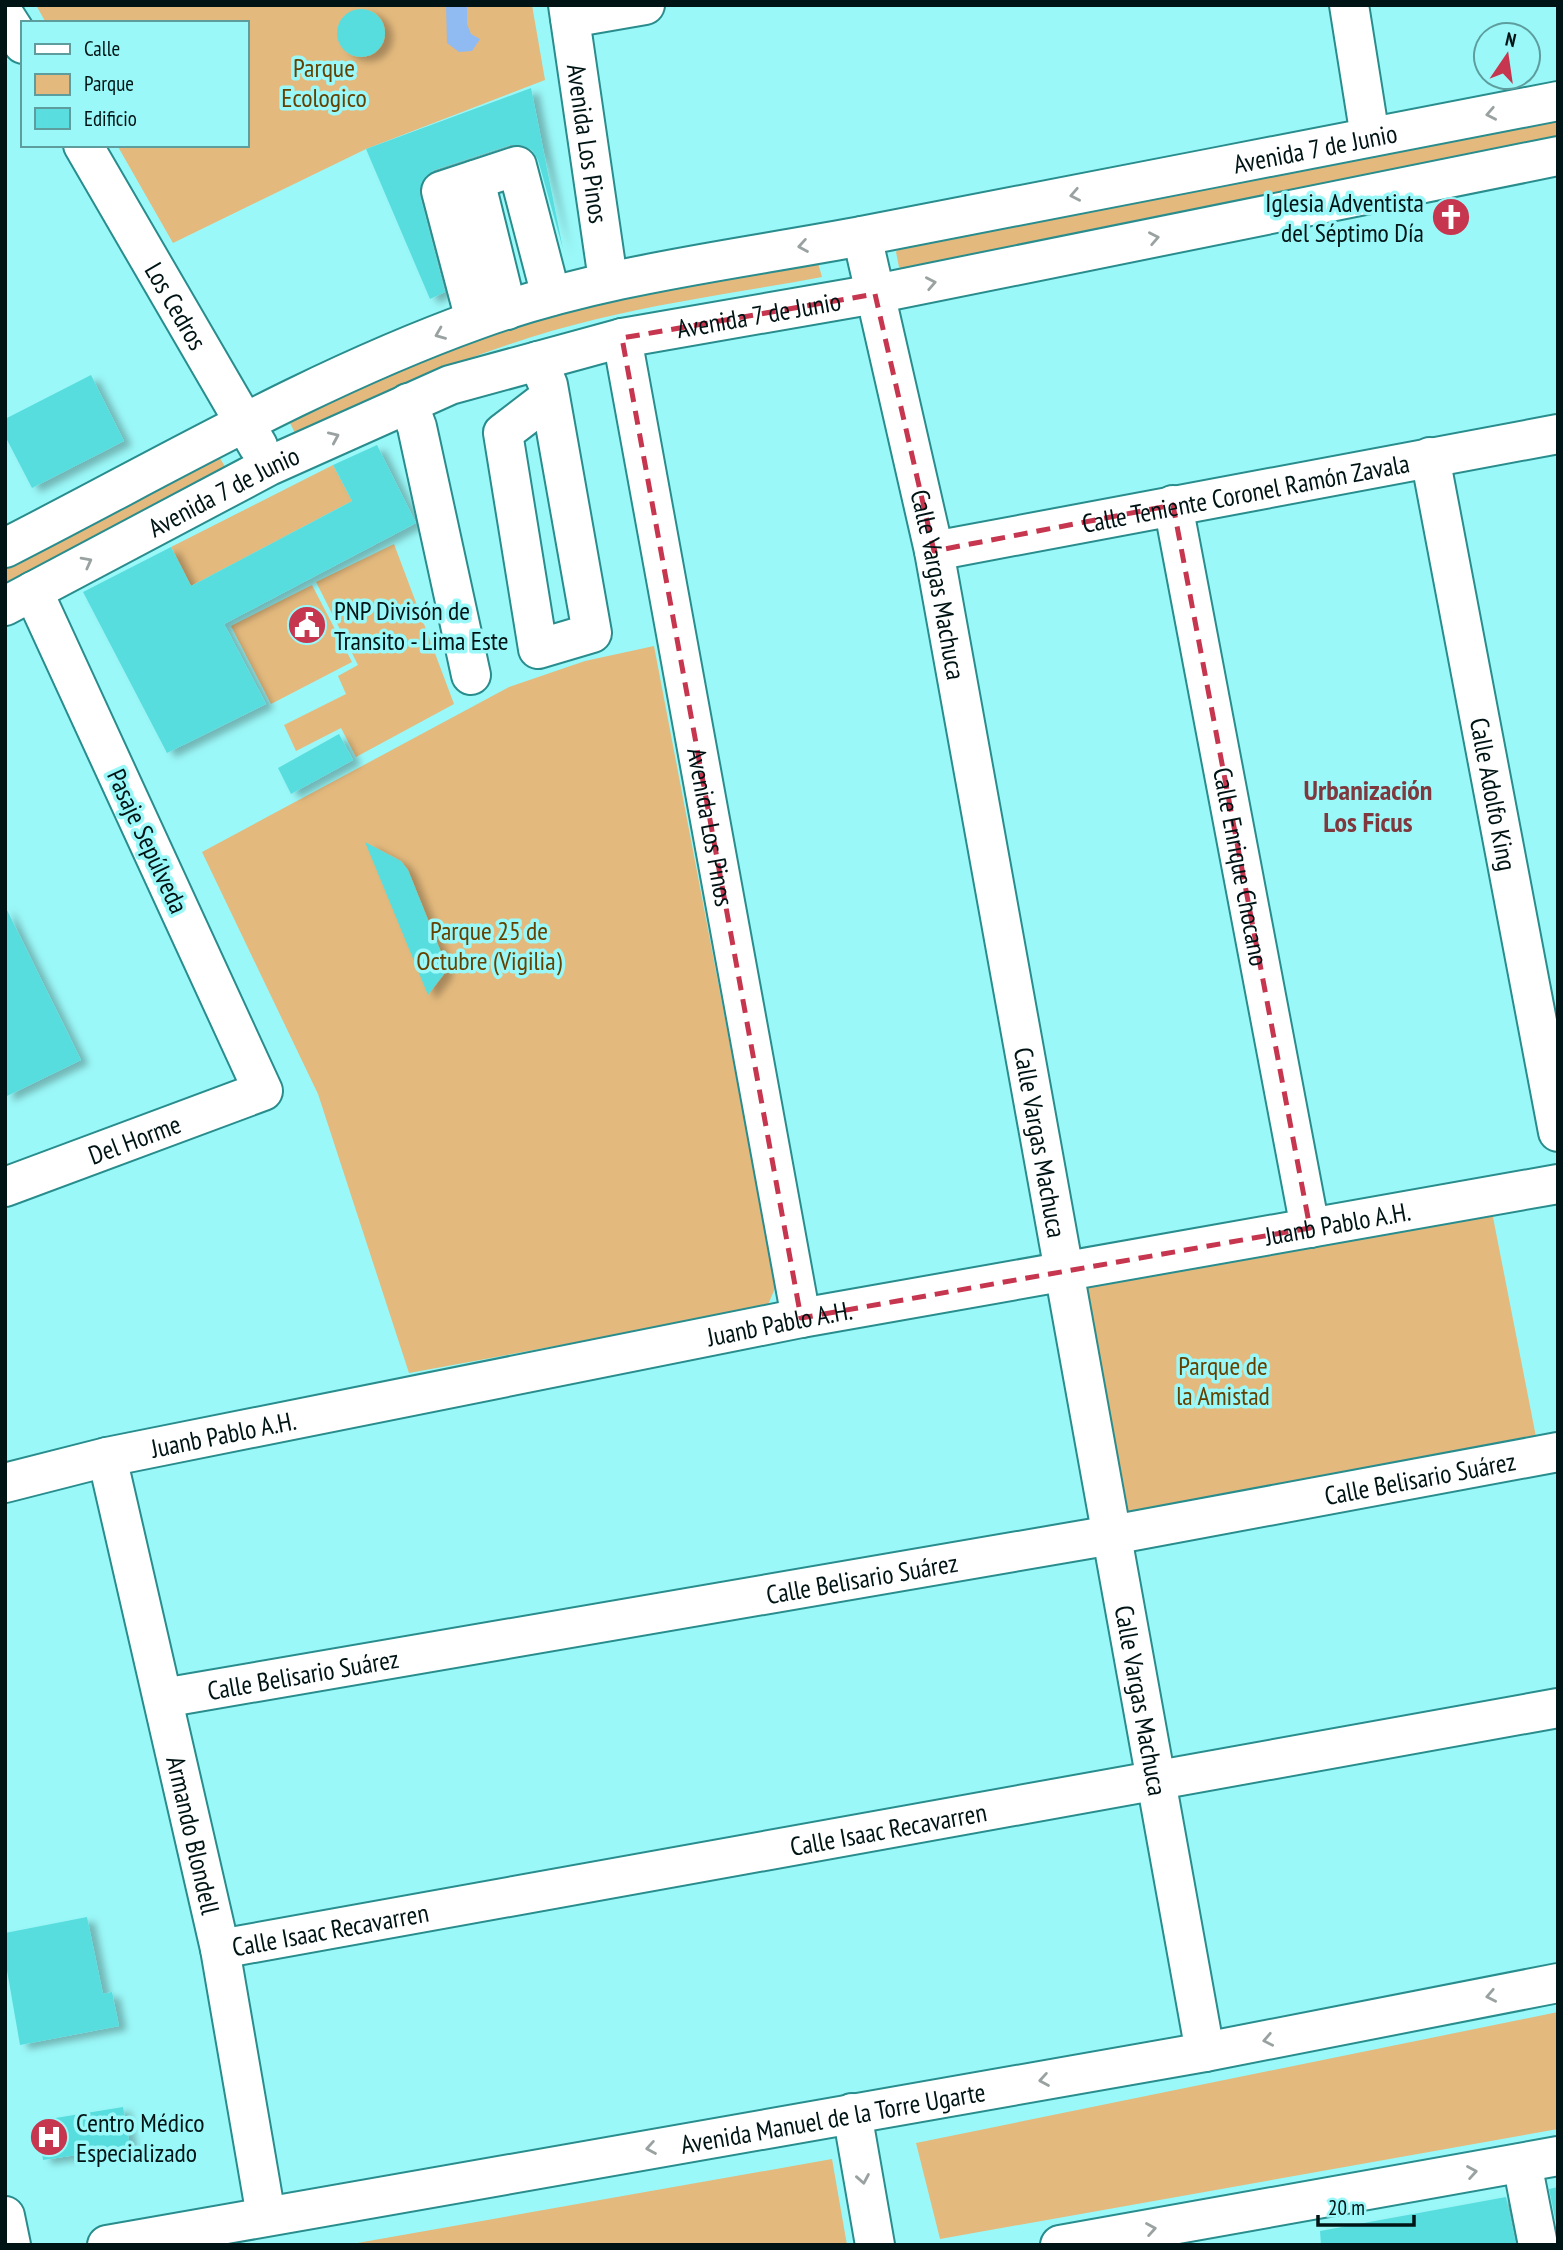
<svg xmlns="http://www.w3.org/2000/svg" width="1563" height="2250" viewBox="0 0 1563 2250" font-family="'PT Sans Narrow',sans-serif">
  <style>
    .green { fill: #e3b97d }
    .water { fill: #90baf2 }
    .building { fill: #59dddf; filter: url(#shadow) }
    .lines { fill: none; stroke-linecap: round; stroke-linejoin: round }
    .minor-casing { stroke: #298c8d; stroke-width: 42 }
    .minor { stroke: #fff; stroke-width: 38 }
    .oneway { stroke: #99a1a1 }
    .marked { fill: none; stroke: #c7364f; stroke-width: 5; stroke-dasharray: 14 9; stroke-linejoin: round }
    .labels { text-anchor: middle; dominant-baseline: central; stroke-width: 7; stroke-linejoin: round; paint-order: stroke }
    .park-label { font-size: 26px; fill: #644100; stroke: #9bf8f8 }
    .street-label { font-size: 26px; fill: #001415; stroke: #9bf8f8 }
    .poi-label { font-size: 26px; fill: #001415; stroke: #9bf8f8; text-anchor: start }
    .neighbourhood-label { font-size: 28px; font-weight: bold; fill: #80383f; stroke: #9bf8f8 }
  </style>
  <defs>
    <filter id="shadow"><feDropShadow dx="8" dy="4.5" stdDeviation="3.5" flood-color="#0004"/></filter>
  </defs>
  <rect width="100%" height="100%" fill="#9bf8f8"/>
  <path class="green" d="M36 5H532L545 80 366 149 173 243 117 145H247V23H46Z
    M1558 115V142L907 273 899 267 896 252 900 246Z
    M816 256 822 277C747 291 671 301 597 319 492 344 393 387 297 437L287 417 420 356 590 300Z
    M216 451 228 472 5 590V561Z
    M333 465 352 501 191 586 171 547Z
    M394 544 454 704 356 757 341 728 296 751 284 725 346 694 338 676 358 665 316 582Z
    M312 585 352 662 271 704 231 626Z
    M654 646 776 1286 767 1307 409 1373 318 1094 202 852 509 687 585 661Z
    M1491 1207 1537 1442 1119 1527 1077 1308 1088 1280Z
    M1558 2012V2129L940 2239 916 2143Z
    M832 2159 847 2245H346Z"/>
  <path class="water" d="M446 5H467V24L471 34 480 39 472 51 459 52 447 43Z"/>
  <path class="building" d="M337 33a24 24 0 1 1 48 0a24 24 0 1 1-48 0Z
    M531 88 563 249 538 160 532 150 521 145H510L434 170 425 177 420 196 445 292 430 299 366 149Z
    M91 375 124 441 32 488 5 436V419Z
    M377 445 416 523 224 624 266 704 167 753 83 592 171 547 191 586 352 501 333 465Z
    M339 734 353 760 291 794 278 768Z
    M365 842 401 861 408 870 445 962 444 974 428 995Z
    M5 906 81 1060 5 1097Z
    M87 1917 103 1994 112 1992 119 2026 20 2045 5 1959V1933Z
    M123 2107 130 2147 43 2160 37 2121Z
    M1558 2187V2228H1557L1549 2189Z
    M1506 2197 1516 2245H1321L1320 2231Z"/>
  <g class="lines">
    <g class="minor-casing">
      <g id="minor">
        <path id="s1" d="M568 5 608 280"/>
        <path d="M1349 5 1370 137"/>
        <path d="M5 16 23 44"/>
        <path d="M570 18 645 5"/>
        <path id="s2" d="M83 145 258 446"/>
        <path d="M475 180 507 310"/>
        <path id="s3" d="M862 236 934 551 1205 2052"/>
        <path d="M475 320 441 191 517 166 551 296"/>
        <path id="s4" d="M622 338 801 1318"/>
        <path d="M538 361 548 385 592 633 538 649 503 433 550 397"/>
        <path d="M408 403 417 427 471 675"/>
        <path id="s5" d="M1430 457 1558 1132"/>
        <path id="s6" d="M1173 505 1310 1228"/>
        <path id="s7" d="M5 548C160 469 312 379 476 320 603 274 736 260 867 235 1098 191 1327 145 1558 101"/>
        <path id="s8" d="M934 551 1558 434"/>
        <path id="s9" d="M5 606 269 466 450 385 622 338 875 294 1558 156"/>
        <path id="s10" d="M5 1187 263 1091 33 591"/>
        <path id="s11" d="M107 1457 220 1949 266 2216"/>
        <path id="s12" d="M5 1483 107 1457 801 1318 1558 1184"/>
        <path id="s13" d="M163 1698 1112 1535 1558 1452"/>
        <path id="s14" d="M220 1949 1558 1708"/>
        <path d="M852 2113 875 2245"/>
        <path d="M1522 2163 1538 2245"/>
        <path d="M5 2216 11 2245"/>
        <path id="s15" d="M107 2245 1205 2052 1558 1983"/>
        <path d="M1060 2245 1558 2156"/>
      </g>
    </g>
    <use href="#minor" class="minor"/>
  </g>
  <defs><path id="oneway-chevron" d="M-2-3.5L2.5 0L-2 3.5" fill="none" stroke-width="1.6" stroke-linecap="round" stroke-linejoin="round" transform="scale(1.75)"/></defs>
  <g class="oneway">
    <use href="#oneway-chevron" transform="translate(1491 114) rotate(169)"/>
    <use href="#oneway-chevron" transform="translate(1075 195) rotate(169)"/>
    <use href="#oneway-chevron" transform="translate(1154 238) rotate(-11)"/>
    <use href="#oneway-chevron" transform="translate(803 246) rotate(170)"/>
    <use href="#oneway-chevron" transform="translate(931 283) rotate(-11)"/>
    <use href="#oneway-chevron" transform="translate(440 334) rotate(158)"/>
    <use href="#oneway-chevron" transform="translate(334 437) rotate(-24)"/>
    <use href="#oneway-chevron" transform="translate(87 562) rotate(-28)"/>
    <use href="#oneway-chevron" transform="translate(1491 1996) rotate(169)"/>
    <use href="#oneway-chevron" transform="translate(1268 2040) rotate(169)"/>
    <use href="#oneway-chevron" transform="translate(1044 2080) rotate(170)"/>
    <use href="#oneway-chevron" transform="translate(651 2148) rotate(170)"/>
    <use href="#oneway-chevron" transform="translate(1472 2172) rotate(-10)"/>
    <use href="#oneway-chevron" transform="translate(863 2179) rotate(80)"/>
    <use href="#oneway-chevron" transform="translate(1151 2229) rotate(-10)"/>
  </g>
  <path class="marked" d="M875 294 934 551 1173 505 1310 1228 801 1318 622 338Z"/>
  <defs>
    <g id="church-disc" transform="scale(2.0125)"><circle r="9.5" fill="#c7364f" stroke="#9bf8f8"/><path d="M-1.2-6h2.4v3.5h3.3v2.4h-3.3V6h-2.4V-.1h-3.3v-2.4h3.3Z" fill="#fff"/></g>
    <g id="civic-disc" transform="scale(2.0125)"><circle r="9.5" fill="#c7364f" stroke="#9bf8f8"/><path d="M-.6-6.5H3V-4.5H.6V-3L4-1V1h2V6H-6V1h2V-1L-.6-3ZM-1.2 2.5V6h2.4V2.5Z" fill="#fff"/></g>
    <g id="hospital-disc" transform="scale(2.0125)"><circle r="9.5" fill="#c7364f" stroke="#9bf8f8"/><path d="M-5-5h3v3.5h4V-5h3V5h-3V1.5h-4V5h-3Z" fill="#fff"/></g>
  </defs>
  <g fill-rule="evenodd">
    <use href="#church-disc" x="1451" y="217"/>
    <use href="#civic-disc" x="307" y="625"/>
    <use href="#hospital-disc" x="49" y="2137"/>
  </g>
  <g class="labels">
    <g class="park-label">
      <text x="324" y="67">Parque<tspan x="324" dy="30">Ecologico</tspan></text>
      <text x="489" y="930">Parque 25 de<tspan x="489" dy="30">Octubre (Vigilia)</tspan></text>
      <text x="1223" y="1365">Parque de<tspan x="1223" dy="30">la Amistad</tspan></text>
    </g>
    <g class="street-label">
      <text stroke="none"><textPath href="#s1" startOffset="140">Avenida Los Pinos</textPath></text>
      <text stroke="none"><textPath href="#s7" startOffset="1381">Avenida 7 de Junio</textPath></text>
      <text stroke="none"><textPath href="#s2" startOffset="186">Los Cedros</textPath></text>
      <text stroke="none"><textPath href="#s9" startOffset="814">Avenida 7 de Junio</textPath></text>
      <text stroke="none"><textPath href="#s9" startOffset="247">Avenida 7 de Junio</textPath></text>
      <text stroke="none"><textPath href="#s8" startOffset="317">Calle Teniente Coronel Ramón Zavala</textPath></text>
      <text stroke="none"><textPath href="#s3" startOffset="357">Calle Vargas Machuca</textPath></text>
      <text stroke="none"><textPath href="#s5" startOffset="343">Calle Adolfo King</textPath></text>
      <text stroke="none"><textPath href="#s4" startOffset="497">Avenida Los Pinos</textPath></text>
      <text transform="translate(148 841) rotate(65)">Pasaje Sepúlveda</text>
      <text stroke="none"><textPath href="#s6" startOffset="368">Calle Enrique Chocano</textPath></text>
      <text stroke="none"><textPath href="#s10" startOffset="138">Del Horme</textPath></text>
      <text stroke="none"><textPath href="#s3" startOffset="924">Calle Vargas Machuca</textPath></text>
      <text stroke="none"><textPath href="#s12" startOffset="1358">Juanb Pablo A.H.</textPath></text>
      <text stroke="none"><textPath href="#s12" startOffset="791">Juanb Pablo A.H.</textPath></text>
      <text stroke="none"><textPath href="#s12" startOffset="224">Juanb Pablo A.H.</textPath></text>
      <text stroke="none"><textPath href="#s13" startOffset="1276">Calle Belisario Suárez</textPath></text>
      <text stroke="none"><textPath href="#s13" startOffset="709">Calle Belisario Suárez</textPath></text>
      <text stroke="none"><textPath href="#s13" startOffset="142">Calle Belisario Suárez</textPath></text>
      <text stroke="none"><textPath href="#s3" startOffset="1491">Calle Vargas Machuca</textPath></text>
      <text stroke="none"><textPath href="#s14" startOffset="679">Calle Isaac Recavarren</textPath></text>
      <text stroke="none"><textPath href="#s11" startOffset="388">Armando Blondell</textPath></text>
      <text stroke="none"><textPath href="#s14" startOffset="112">Calle Isaac Recavarren</textPath></text>
      <text stroke="none"><textPath href="#s15" startOffset="737">Avenida Manuel de la Torre Ugarte</textPath></text>
    </g>
    <g class="poi-label">
      <text x="1424" y="202" text-anchor="end">Iglesia Adventista<tspan x="1424" dy="30">del Séptimo Día</tspan></text>
      <text x="334" y="610">PNP Divisón de<tspan x="334" dy="30">Transito - Lima Este</tspan></text>
      <text x="76" y="2122">Centro Médico<tspan x="76" dy="30">Especializado</tspan></text>
    </g>
    <g class="neighbourhood-label">
      <text x="1368" y="789">Urbanización<tspan x="1368" dy="32">Los Ficus</tspan></text>
    </g>
  </g>
  <rect width="1563" height="2250" fill="none" stroke="#001415" stroke-width="14"/>
  <rect x="21" y="21" width="228" height="126" fill="#9bf8f8" stroke="#5d9d9d" stroke-width="2"/>
  <rect x="35" y="44" width="35" height="10" fill="#ffffff" stroke="#5d9d9d" stroke-width="2"/>
  <text x="84" y="56" font-size="21" fill="#001415">Calle</text>
  <rect x="35" y="74" width="35" height="21" fill="#e3b97d" stroke="#5d9d9d" stroke-width="2"/>
  <text x="84" y="91" font-size="21" fill="#001415">Parque</text>
  <rect x="35" y="108" width="35" height="21" fill="#59dddf" stroke="#5d9d9d" stroke-width="2"/>
  <text x="84" y="126" font-size="21" fill="#001415">Edificio</text>
  <g transform="translate(1507 56) rotate(13)"><circle r="33" fill="#9bf8f8" stroke="#5d9d9d" stroke-width="2"/>
  <path d="M0-5L12 26L0 18L-12 26Z" fill="#c7364f"/>
  <text y="-10" font-size="19" font-weight="bold" text-anchor="middle" fill="#001415">N</text>
  </g>
  <path d="M1318 2215v10h96v-10" fill="none" stroke="#001415" stroke-width="3.5"/>
  <text x="1328" y="2215" font-size="21" fill="#001415" stroke="#9bf8f8" stroke-width="5" paint-order="stroke">20 m</text>
</svg>
